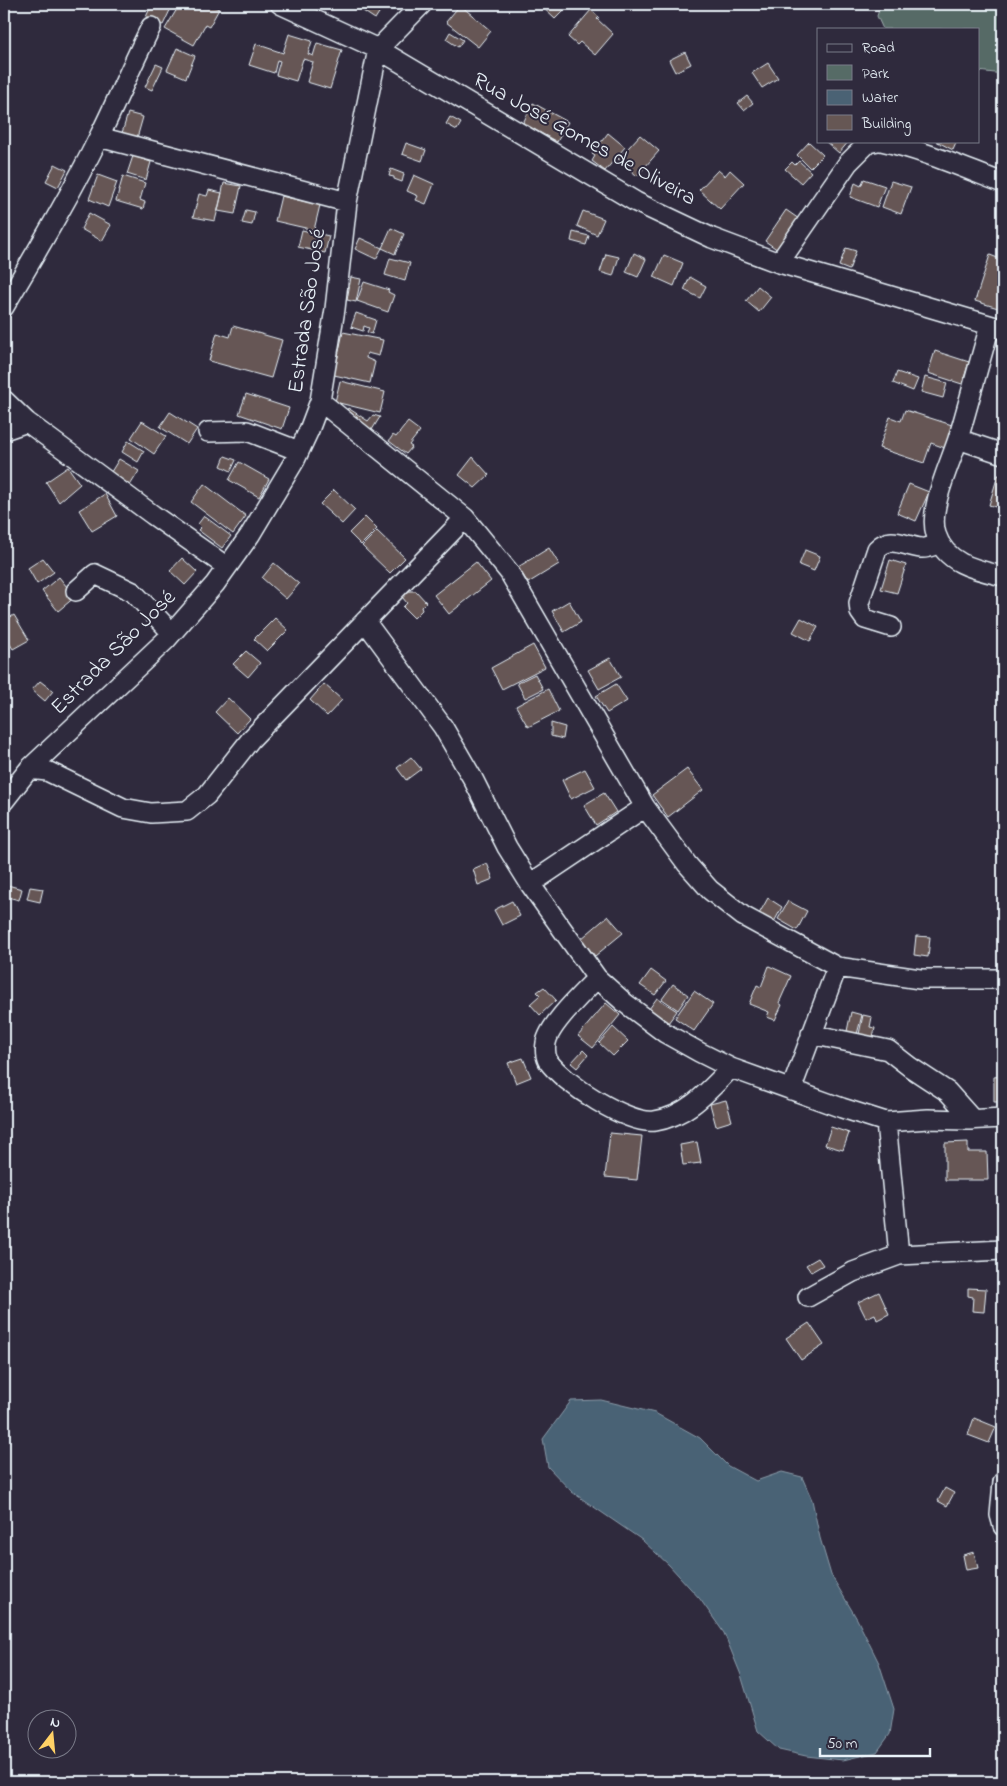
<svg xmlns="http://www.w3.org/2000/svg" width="1007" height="1786" viewBox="0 0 1007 1786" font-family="'Indie Flower',sans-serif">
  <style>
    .green { fill: #566b66; stroke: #9faeaf }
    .water { fill: #4a6274; stroke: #899ba9 }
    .building { fill: #665754; stroke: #e8f1f8 }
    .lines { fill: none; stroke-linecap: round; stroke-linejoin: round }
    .minor-casing { stroke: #e8f1f8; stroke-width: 22 }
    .minor { stroke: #2f2a3d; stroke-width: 19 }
    .labels { text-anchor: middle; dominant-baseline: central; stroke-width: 4; stroke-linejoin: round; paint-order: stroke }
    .street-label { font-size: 22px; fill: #e8f1f8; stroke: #2f2a3d }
  </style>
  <rect width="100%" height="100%" fill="#2f2a3d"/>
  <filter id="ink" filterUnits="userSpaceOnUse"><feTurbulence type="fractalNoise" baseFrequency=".02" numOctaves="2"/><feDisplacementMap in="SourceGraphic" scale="10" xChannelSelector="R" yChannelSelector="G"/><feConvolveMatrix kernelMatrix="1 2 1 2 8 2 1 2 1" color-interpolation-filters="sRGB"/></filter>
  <g filter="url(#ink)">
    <path class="green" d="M881 4H1003V74L978 71V29H883L877 16Z"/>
    <path class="water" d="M601 1400 655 1413 700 1438 728 1466 756 1481 782 1472 802 1477 812 1500 820 1538 831 1575 857 1619 879 1663 894 1709 890 1734 877 1752 843 1760 806 1756 779 1750 758 1731 741 1675 724 1633 700 1599 669 1565 642 1540 572 1492 548 1467 543 1439 571 1401Z"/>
    <path class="building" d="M152 4H173L163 25 146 17Z
      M180 4H209L219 9 209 27 205 25 194 45 165 29Z
      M303 4H322L318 12Z
      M359 4H383L384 5 375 19 357 7Z
      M539 4H570L555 19Z
      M460 5 491 31 478 47 446 22Z
      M591 10 599 17 597 19 613 34 595 55 580 42 577 45 568 37Z
      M450 32 463 40 458 47 446 39Z
      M289 34 312 41 308 54 313 56 317 43 342 50 330 89 307 82 313 62 303 59 296 81 276 75 280 61 277 60 274 73 249 65 256 44 283 53Z
      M177 48 195 56 186 78 167 70Z
      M685 52 691 64 675 72 669 60Z
      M768 63 778 78 762 88 752 73Z
      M156 64 163 67 152 90 145 87Z
      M747 96 753 103 744 110 738 103Z
      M533 103 568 122 557 142 523 123Z
      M128 113 143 117 137 138 122 133Z
      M450 117 461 123 457 130 446 124Z
      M608 133 625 147 605 171 592 161 595 156 592 154Z
      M640 135 659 151 637 176 618 159Z
      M825 141H849L839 153Z
      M936 141H957L953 150Z
      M809 142 823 155 810 168 797 155Z
      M406 143 426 150 422 161 402 154Z
      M133 156 151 162 146 180 127 174Z
      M799 161 811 172 801 183 785 169 792 162 795 165Z
      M55 164 67 170 58 187 46 181Z
      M391 169 404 174 402 182 394 179V177L389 176Z
      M718 170 725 176 730 170 744 183 720 209 699 190Z
      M98 175 117 182 108 207 89 199Z
      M414 175 434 184 426 204 416 200 418 196 407 191Z
      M123 176 145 183 140 200 145 202 143 209 116 201Z
      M864 179 885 186 877 207 850 197 855 183 861 186Z
      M891 181 911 187 901 214 882 207Z
      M224 183 241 186 235 214 218 211Z
      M209 190 222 193 215 221 193 217 199 194 207 196Z
      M281 196 320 205 314 230 275 221Z
      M246 210 255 212 252 225 242 223Z
      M786 210 799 219 778 250 765 241Z
      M583 211 604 219 597 235 577 226Z
      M89 213 111 225 102 241 81 229Z
      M391 228 404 234 395 254 382 248Z
      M302 230 329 236 325 253 298 247Z
      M573 232 589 236 586 245 571 241Z
      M360 238 382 248 376 259 355 249Z
      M846 248 856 251 849 270 839 266Z
      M634 253 646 259 638 277 626 272Z
      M606 254 619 257 613 276 600 272Z
      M664 255 683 263 674 286 654 277Z
      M990 255 1003 260V292L998 308 975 301Z
      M390 258 410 263 405 281 385 275Z
      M351 277 361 279 356 302 347 300Z
      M690 277 706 286 700 298 684 290Z
      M364 282 389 290 388 292 394 295 388 312 357 301Z
      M758 286 771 297 759 312 746 301Z
      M356 313 376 320 372 334 367 332 369 328 364 326 363 331 351 327Z
      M233 326 282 340 271 378 209 361 217 333 230 337Z
      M343 332 383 340 379 356 367 353 366 358 375 362 370 383 334 375Z
      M935 351 969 362 962 384 928 373Z
      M897 372 918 379 913 391 893 383Z
      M925 377 947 383 943 398 921 392Z
      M340 381 385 392 380 413 335 402Z
      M246 394 289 408 282 429 239 414Z
      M348 408 368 421 373 415 380 417 370 433 343 416Z
      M905 410 952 425 945 448 931 443 924 463 879 448 890 417 901 421Z
      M170 412 197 429 187 444 160 427Z
      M142 421 166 436 154 454 131 438Z
      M408 422 420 431 409 445 412 447 406 454 389 441 393 435 396 437Z
      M128 441 144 451 138 462 122 452Z
      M225 456 236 460 231 471 221 466Z
      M473 457 489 475 475 488 459 475Z
      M119 459 139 471 129 487 109 475Z
      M239 462 269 479 259 497 229 480Z
      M68 467 80 484 59 502 46 482Z
      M998 475 1003 476V513L998 511 999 508 989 505Z
      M204 484 246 516 233 534 191 502Z
      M909 484 929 492 916 521 897 513Z
      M334 490 355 510 342 524 320 504Z
      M105 494 117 516 92 531 79 510Z
      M204 516 231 536 222 548 198 530 201 527 198 524Z
      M365 517 377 529 361 545 349 533Z
      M377 531 405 558 390 573 362 546Z
      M549 548 559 564 528 583 518 567Z
      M805 550 820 556 814 571 799 565Z
      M43 558 54 572 37 584 28 568Z
      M182 558 197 572 185 585 170 571Z
      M890 560 906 565 897 593 881 589Z
      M476 562 491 581 449 614 434 595Z
      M274 563 299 584 286 599 262 578Z
      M59 577 75 597 58 611 42 591Z
      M409 591H416L426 602 421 607 422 610 414 618 403 607 407 603 402 597Z
      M569 601 581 622 564 632 552 611Z
      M14 615 29 640 13 649 8 641 4 643V621Z
      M275 618 288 630 267 651 254 639Z
      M801 618 818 627 810 641 793 632Z
      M533 645 545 667 502 689 491 668Z
      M246 651 260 663 248 677 233 664Z
      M610 658 621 677 599 689 588 670Z
      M535 674 543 689 525 698 517 683Z
      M40 681 53 691 45 701 32 690Z
      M324 684 342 700 327 716 310 700Z
      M616 684 627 701 607 713 596 696Z
      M548 689 559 711 528 727 516 706Z
      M228 698 250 719 237 733 215 712Z
      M551 723 565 727 563 739 551 736Z
      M411 757 421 769 406 780 397 768Z
      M585 769 595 787 571 799 562 780Z
      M687 769 703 790 668 817 652 795Z
      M604 793 616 812 596 825 584 805Z
      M487 863 493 879 478 885 473 869Z
      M4 884 22 889 19 900 4 896Z
      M30 887 43 889 40 902 27 899Z
      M768 898 782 907 774 922 759 914Z
      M512 901 520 916 502 925 494 910Z
      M788 901 807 911 797 930 778 919Z
      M608 916 623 933 595 956 581 939Z
      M916 936 930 937 928 957 914 955Z
      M769 966 791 976 779 1003 782 1005 775 1020 767 1017 769 1012 749 1004 757 985 761 987Z
      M651 970 666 981 655 995 640 985Z
      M673 984 688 995 678 1010 662 999Z
      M544 987 556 1000 540 1015 530 1004 540 995 537 992Z
      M694 991 713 1004 694 1031 675 1018Z
      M657 998 677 1011 668 1023 649 1009Z
      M606 1003 620 1015 593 1048 578 1036Z
      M851 1012 862 1015 856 1038 846 1036Z
      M863 1015 872 1017 870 1027 875 1028 872 1042 858 1039Z
      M613 1027 628 1041 613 1056 599 1043Z
      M583 1050 588 1055 577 1068 571 1063Z
      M523 1058 531 1077 516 1083 508 1063Z
      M1003 1076V1102H994V1077Z
      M726 1100 732 1121 716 1126 710 1104Z
      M831 1127 849 1133 843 1150 825 1145Z
      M610 1133 642 1136 637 1180 605 1177Z
      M697 1142 701 1163 683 1165 680 1145Z
      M968 1142V1152H987L988 1180H945V1143Z
      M818 1258 823 1265 811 1272 806 1265Z
      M968 1288 986 1289 984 1312 972 1311 973 1297 968 1296Z
      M879 1292 889 1314 877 1320 875 1314 866 1318 858 1302Z
      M809 1323 824 1345 801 1360 786 1338Z
      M974 1418 996 1427 989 1443 968 1435Z
      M945 1488 954 1493 947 1506 938 1501Z
      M974 1552 978 1568 966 1570 963 1555Z"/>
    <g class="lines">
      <g class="minor-casing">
        <path id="minor" d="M280 4 378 49 636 202 712 238 779 263 1003 329
          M99 137 347 202
          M881 141C923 150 963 168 1003 183
          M779 263 848 163 868 143 878 141
          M4 307C37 251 70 196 99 137 117 101 132 64 151 27
          M990 326C979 363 969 402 958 439 950 464 928 509 936 534 945 564 977 570 1003 576
          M4 400 27 422 153 515 227 567
          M320 401 465 518 509 572 645 807 687 864 710 890 743 916 837 967 920 979H1003
          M4 430 27 422
          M208 432 247 431 299 451
          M958 439 1003 454
          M76 591 95 574 133 592 172 633
          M365 621 443 727 473 779 507 847 530 884 597 978 625 1003 665 1033 699 1052 731 1068 842 1108 886 1122 928 1119 965 1120 1003 1118
          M891 627 865 619 860 612 859 603 877 549C890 535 904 546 921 548 927 549 934 545 940 543
          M29 769 47 771 123 808 151 813 187 811 207 795 251 739 465 518
          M4 801 29 769 166 640 215 584 250 535 295 460 309 430 320 401 335 309 347 202 378 49 422 4
          M530 884 645 807
          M597 978C584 992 549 1024 546 1043 545 1049 545 1055 548 1061 563 1083 628 1125 655 1121 688 1116 709 1090 731 1068
          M811 1034 888 1050 910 1067 948 1092 973 1120
          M791 1090 837 967
          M886 1122 899 1255
          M808 1297 853 1272 899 1255 1003 1250
          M1003 1482 1000 1515 1003 1526"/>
      </g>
      <use href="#minor" class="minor"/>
    </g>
  </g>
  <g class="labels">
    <g class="street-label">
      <text transform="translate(584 140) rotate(29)">Rua José Gomes de Oliveira</text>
      <text transform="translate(308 311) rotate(-82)">Estrada São José</text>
      <text transform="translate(114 653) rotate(-45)">Estrada São José</text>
    </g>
  </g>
  <rect width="1007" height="1786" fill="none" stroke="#2f2a3d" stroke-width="20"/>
  <rect x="10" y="10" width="987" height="1766" fill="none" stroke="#e8f1f8" stroke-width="2" filter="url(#ink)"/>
  <rect x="817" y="28" width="162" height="115" fill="#2f2a3d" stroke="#797a88"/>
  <rect x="827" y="44" width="25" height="8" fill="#2f2a3d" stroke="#797a88"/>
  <text x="862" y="52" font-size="15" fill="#e8f1f8">Road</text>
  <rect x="827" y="65" width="25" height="15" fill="#566b66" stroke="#797a88"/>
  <text x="862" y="78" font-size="15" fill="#e8f1f8">Park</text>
  <rect x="827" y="90" width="25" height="15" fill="#4a6274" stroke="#797a88"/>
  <text x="862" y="102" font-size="15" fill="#e8f1f8">Water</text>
  <rect x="827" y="115" width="25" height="15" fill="#665754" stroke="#797a88"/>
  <text x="862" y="128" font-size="15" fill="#e8f1f8">Building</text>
  <g transform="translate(52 1734) rotate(16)"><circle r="24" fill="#2f2a3d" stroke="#797a88"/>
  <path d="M0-4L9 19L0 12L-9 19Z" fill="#ffd166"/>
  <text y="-8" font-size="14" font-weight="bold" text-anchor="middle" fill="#e8f1f8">N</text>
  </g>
  <path d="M820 1748v8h110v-8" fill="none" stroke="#e8f1f8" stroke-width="2.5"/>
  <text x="827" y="1748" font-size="15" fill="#e8f1f8" stroke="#2f2a3d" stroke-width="4" paint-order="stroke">50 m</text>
</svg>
